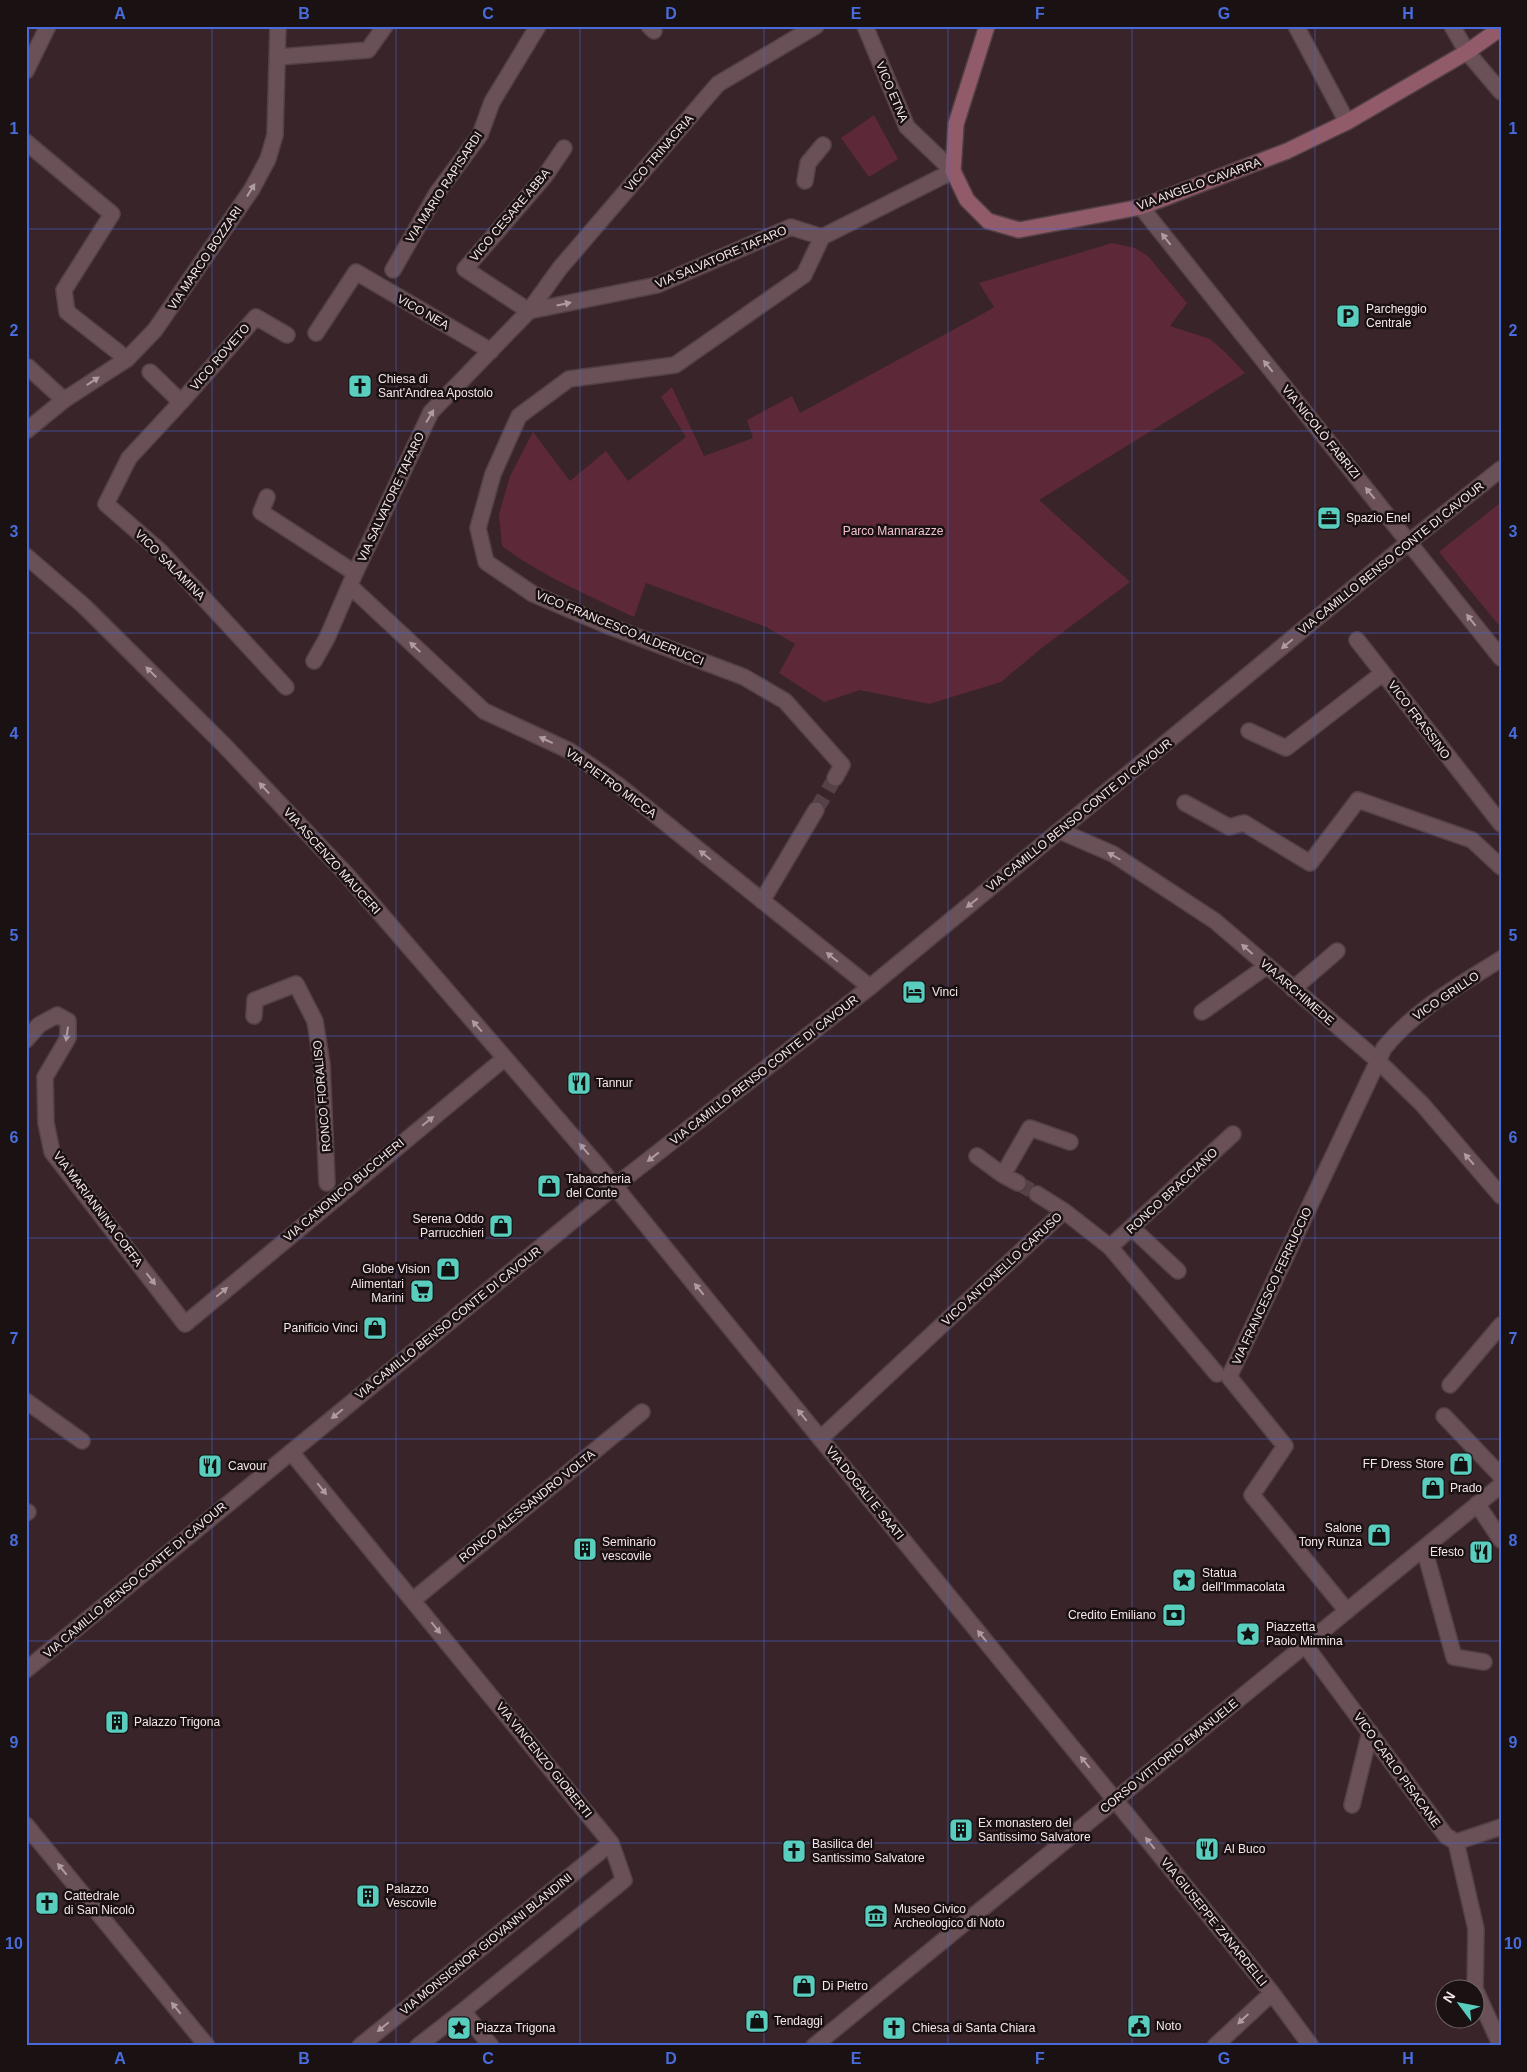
<svg xmlns="http://www.w3.org/2000/svg" width="1527" height="2072" viewBox="0 0 1527 2072" font-family="Arial,sans-serif">
  <style>
    .green { fill: #5d2838 }
    .lines { fill: none; stroke-linecap: round; stroke-linejoin: round }
    .minor-tunnel { stroke: #554147; stroke-width: 15; stroke-dasharray: 15 8; stroke-linecap: butt }
    .service-casing { stroke: #534146; stroke-width: 18 }
    .pedestrian-casing { stroke: #534146; stroke-width: 18 }
    .minor-casing { stroke: #534146; stroke-width: 18 }
    .tertiary-casing { stroke: #534146; stroke-width: 18 }
    .secondary-casing { stroke: #534146; stroke-width: 18 }
    .service { stroke: #695157; stroke-width: 15 }
    .pedestrian { stroke: #695157; stroke-width: 15 }
    .minor { stroke: #695157; stroke-width: 15 }
    .tertiary { stroke: #695157; stroke-width: 15 }
    .secondary { stroke: #925b6a; stroke-width: 15 }
    .oneway { fill: #af9ca0 }
    .grid { fill: none; stroke: #486cdb; stroke-width: 1; stroke-opacity: 0.55 }
    .labels { text-anchor: middle; dominant-baseline: central; stroke-width: 5; stroke-linejoin: round; paint-order: stroke }
    .street-label { font-size: 12px; fill: #f5e6e9; stroke: #1a1113 }
    .poi-label { font-size: 12px; fill: #f5e6e9; stroke: #1a1113; text-anchor: start }
    .park-label { font-size: 12px; fill: #f2c1cc; stroke: #1a1113 }
    .neatline { fill: none; stroke: #486cdb; stroke-width: 2 }
    .grid-label { font-size: 16px; text-anchor: middle; font-weight: bold; fill: #486cdb }
  </style>
  <rect width="100%" height="100%" fill="#39242a"/>
  <path class="green" d="M874 115 898 159 869 177 841 138Z
    M1112 243 1135 248 1148 256 1187 303 1170 326 1210 339 1225 352 1245 373 1039 500 1130 582 1043 647 1001 682 929 704 860 690 824 702 779 673 795 644 766 627 646 583 634 617C588 595 542 576 502 546L499 514 510 476 533 432 570 481 606 451 628 481 686 437 661 397 672 387 704 456 753 438 747 420 792 396 800 413 986 312 994 307 979 283Z
    M1501 502V628L1439 552Z"/>
  <g class="lines">
    <path class="minor-tunnel" d="M816 810 835 778
      M1018 1183 1037 1194"/>
    <g class="service-casing">
      <path id="service" d="M1467 52 1501 92"/>
    </g>
    <g class="pedestrian-casing">
      <path id="pedestrian" d="M649 26 654 31
        M1296 26 1347 122
        M1452 26 1467 52
        M278 57 368 50 385 26
        M26 71 48 26
        M26 142 112 214 64 290 67 312 127 359
        M805 181 808 163 823 145
        M529 311 465 269 545 176 564 148
        M316 333 356 272 491 351
        M150 372 181 402 129 458 106 504 160 551 286 687
        M181 402 256 317 287 335
        M1185 803 1229 827 1244 823 1310 863 1358 800 1472 840 1501 867
        M254 1016 255 1000 296 984 315 1021 322 1065 327 1183
        M1377 1060 1422 1104 1501 1196
        M1110 1247 1217 1374
        M1450 1385 1501 1325
        M26 1401 82 1441
        M1444 1416 1501 1476
        M1477 1504 1501 1540
        M26 1513 28 1512
        M1424 1548 1454 1657 1484 1662
        M1305 1645 1446 1836 1456 1842 1476 1929 1475 1989 1501 2046
        M1352 1805 1370 1732
        M1456 1842 1501 1827
        M418 2046 463 2011
        M491 2046 463 2011 624 1880 611 1843
        M814 2046 1501 1485"/>
    </g>
    <g class="minor-casing">
      <path id="minor" d="M1141 207 1501 658
        M822 237 804 275 675 365 569 379 519 416 493 474 478 528 486 562 533 594 606 625 744 677 785 701 842 765 835 778
        M393 270 437 193 480 135 492 102 538 26
        M529 311 560 268 718 84 816 26
        M28 367 64 400
        M26 431 64 400 127 359 155 330 252 189 268 159 275 135 278 26
        M267 497 261 512 355 573
        M26 556 84 606 224 745 347 875 599 1167 1115 1800 1272 1993 1311 2046
        M350 586 484 711 570 751 618 785 870 987
        M1357 640 1383 673
        M314 661 327 638 355 573 431 412 529 311 657 285 791 227 822 237 953 171 907 127 865 26
        M1249 731 1286 748 1383 673 1501 824
        M1060 831 1113 854 1215 921 1377 1060
        M762 901 816 810
        M1293 989 1337 951
        M1202 1012 1267 966
        M26 1040 39 1025 57 1015 68 1021V1038L45 1077 46 1123 52 1152 185 1324 505 1058
        M977 1156 1003 1175
        M1018 1183 1003 1175 1030 1128 1070 1142
        M1037 1194 1064 1211
        M1132 1228 1178 1271
        M821 1438 1064 1211 1110 1247 1233 1134
        M291 1452 611 1843 360 2046
        M413 1600 642 1412
        M1347 1611 1252 1495 1285 1446 1229 1377 1384 1048C1416 1009 1458 986 1501 959
        M26 1825 207 2046
        M1215 2046 1272 1993"/>
    </g>
    <g class="tertiary-casing">
      <path id="tertiary" d="M26 1670 615 1186 870 987 1409 542 1501 469"/>
    </g>
    <g class="secondary-casing">
      <path id="secondary" d="M987 26 956 124 953 171 967 200 988 221 1019 230 1141 207 1287 151 1347 122 1467 52 1501 28"/>
    </g>
    <use href="#service" class="service"/>
    <use href="#pedestrian" class="pedestrian"/>
    <use href="#minor" class="minor"/>
    <use href="#tertiary" class="tertiary"/>
    <use href="#secondary" class="secondary"/>
  </g>
  <defs><path id="oneway-solid" d="M-6-.8H1V-3.2L6.5 0L1 3.2V.8H-6Z" transform="scale(1.25)"/></defs>
  <g class="oneway">
    <use href="#oneway-solid" transform="translate(251 190) rotate(-58)"/>
    <use href="#oneway-solid" transform="translate(1166 239) rotate(-128)"/>
    <use href="#oneway-solid" transform="translate(564 304) rotate(-12)"/>
    <use href="#oneway-solid" transform="translate(1268 366) rotate(-129)"/>
    <use href="#oneway-solid" transform="translate(93 381) rotate(-33)"/>
    <use href="#oneway-solid" transform="translate(430 416) rotate(-59)"/>
    <use href="#oneway-solid" transform="translate(1370 493) rotate(-129)"/>
    <use href="#oneway-solid" transform="translate(1471 620) rotate(-128)"/>
    <use href="#oneway-solid" transform="translate(1287 644) rotate(140)"/>
    <use href="#oneway-solid" transform="translate(415 647) rotate(-137)"/>
    <use href="#oneway-solid" transform="translate(151 672) rotate(-135)"/>
    <use href="#oneway-solid" transform="translate(546 740) rotate(-155)"/>
    <use href="#oneway-solid" transform="translate(264 788) rotate(-133)"/>
    <use href="#oneway-solid" transform="translate(705 855) rotate(-141)"/>
    <use href="#oneway-solid" transform="translate(1114 856) rotate(-150)"/>
    <use href="#oneway-solid" transform="translate(972 903) rotate(141)"/>
    <use href="#oneway-solid" transform="translate(1247 949) rotate(-139)"/>
    <use href="#oneway-solid" transform="translate(832 957) rotate(-141)"/>
    <use href="#oneway-solid" transform="translate(477 1026) rotate(-131)"/>
    <use href="#oneway-solid" transform="translate(67 1034) rotate(98)"/>
    <use href="#oneway-solid" transform="translate(428 1121) rotate(-39)"/>
    <use href="#oneway-solid" transform="translate(584 1149) rotate(-131)"/>
    <use href="#oneway-solid" transform="translate(653 1157) rotate(142)"/>
    <use href="#oneway-solid" transform="translate(1469 1159) rotate(-131)"/>
    <use href="#oneway-solid" transform="translate(151 1279) rotate(52)"/>
    <use href="#oneway-solid" transform="translate(699 1289) rotate(-129)"/>
    <use href="#oneway-solid" transform="translate(222 1292) rotate(-40)"/>
    <use href="#oneway-solid" transform="translate(337 1414) rotate(141)"/>
    <use href="#oneway-solid" transform="translate(802 1415) rotate(-129)"/>
    <use href="#oneway-solid" transform="translate(322 1489) rotate(51)"/>
    <use href="#oneway-solid" transform="translate(436 1628) rotate(51)"/>
    <use href="#oneway-solid" transform="translate(982 1636) rotate(-129)"/>
    <use href="#oneway-solid" transform="translate(1085 1762) rotate(-129)"/>
    <use href="#oneway-solid" transform="translate(1150 1843) rotate(-129)"/>
    <use href="#oneway-solid" transform="translate(62 1869) rotate(-129)"/>
    <use href="#oneway-solid" transform="translate(176 2008) rotate(-129)"/>
    <use href="#oneway-solid" transform="translate(1243 2019) rotate(137)"/>
    <use href="#oneway-solid" transform="translate(383 2027) rotate(141)"/>
  </g>
  <path class="grid" d="M212 26V2046M396 26V2046M580 26V2046M764 26V2046M948 26V2046M1132 26V2046M1315 26V2046M26 229H1501M26 431H1501M26 633H1501M26 834H1501M26 1036H1501M26 1238H1501M26 1439H1501M26 1641H1501M26 1843H1501"/>
  <defs>
    <g id="parking-square" transform="scale(1.25)"><rect x="-9" y="-9" width="18" height="18" rx="4" fill="#59cebe" stroke="#1a1113"/><path d="M-3.5-5.5H1a3.5 3.5 0 0 1 0 7H-1V5.5H-3.5ZM-1-3.4V-.6H.8a1.4 1.4 0 0 0 0-2.8Z" fill="#111"/></g>
    <g id="church-square" transform="scale(1.25)"><rect x="-9" y="-9" width="18" height="18" rx="4" fill="#59cebe" stroke="#1a1113"/><path d="M-1.2-6h2.4v3.5h3.3v2.4h-3.3V6h-2.4V-.1h-3.3v-2.4h3.3Z" fill="#111"/></g>
    <g id="office-square" transform="scale(1.25)"><rect x="-9" y="-9" width="18" height="18" rx="4" fill="#59cebe" stroke="#1a1113"/><path d="M-6-3h4V-5.5h4V-3h4V5H-6ZM-1-4.5V-3h2v-1.5ZM-6 0V1H6V0Z" fill="#111"/></g>
    <g id="hotel-square" transform="scale(1.25)"><rect x="-9" y="-9" width="18" height="18" rx="4" fill="#59cebe" stroke="#1a1113"/><path d="M-6-4.5h1.5V1H6V5H4.5V3h-9V5H-6ZM-4 0a1.8 1.8 0 1 1 3.6 0ZM.5 0V-2.5h3Q6-2.5 6 0Z" fill="#111"/></g>
    <g id="restaurant-square" transform="scale(1.25)"><rect x="-9" y="-9" width="18" height="18" rx="4" fill="#59cebe" stroke="#1a1113"/><path d="M-5-6h1v4h1v-4h1v4h1v-4h1v5L-1.5 .5V6h-2V.5L-5-1ZM5-6V6H3V1.5H1.5Q1.5-4 5-6Z" fill="#111"/></g>
    <g id="shop-square" transform="scale(1.25)"><rect x="-9" y="-9" width="18" height="18" rx="4" fill="#59cebe" stroke="#1a1113"/><path d="M-5-2.5h2.3a2.7 3.5 0 0 1 5.4 0H5L5.5 6h-11ZM-1.5-2.5h3a1.5 2.3 0 0 0-3 0Z" fill="#111"/></g>
    <g id="supermarket-square" transform="scale(1.25)"><rect x="-9" y="-9" width="18" height="18" rx="4" fill="#59cebe" stroke="#1a1113"/><path d="M-6-5.5h2.5l.6 2H6L4.5 2H-2.5L-4.4-4H-6ZM-1.5 3.2a1.3 1.3 0 1 0 .1 0ZM3 3.2a1.3 1.3 0 1 0 .1 0Z" fill="#111"/></g>
    <g id="building-square" transform="scale(1.25)"><rect x="-9" y="-9" width="18" height="18" rx="4" fill="#59cebe" stroke="#1a1113"/><path d="M-4-6H4V6H1V3H-1V6H-4ZM-2.5-4.3h1.7v1.8h-1.7ZM.8-4.3h1.7v1.8H.8ZM-2.5-1h1.7V.8h-1.7ZM.8-1h1.7V.8H.8Z" fill="#111"/></g>
    <g id="sight-square" transform="scale(1.25)"><rect x="-9" y="-9" width="18" height="18" rx="4" fill="#59cebe" stroke="#1a1113"/><path d="M0-6L1.8-2.2L6-1.7L2.9 1.2L3.7 5.4L0 3.3L-3.7 5.4L-2.9 1.2L-6-1.7L-1.8-2.2Z" fill="#111"/></g>
    <g id="bank-square" transform="scale(1.25)"><rect x="-9" y="-9" width="18" height="18" rx="4" fill="#59cebe" stroke="#1a1113"/><path d="M-6-4H6V4H-6ZM0-2.3a2.3 2.3 0 1 0 0 4.6a2.3 2.3 0 1 0 0-4.6Z" fill="#111"/></g>
    <g id="museum-square" transform="scale(1.25)"><rect x="-9" y="-9" width="18" height="18" rx="4" fill="#59cebe" stroke="#1a1113"/><path d="M0-6L6-3V-2H-6V-3ZM-5-1h2V3h-2ZM-1-1h2V3h-2ZM3-1h2V3H3ZM-6 4H6V6H-6Z" fill="#111"/></g>
    <g id="civic-square" transform="scale(1.25)"><rect x="-9" y="-9" width="18" height="18" rx="4" fill="#59cebe" stroke="#1a1113"/><path d="M-.6-6.5H3V-4.5H.6V-3L4-1V1h2V6H-6V1h2V-1L-.6-3ZM-1.2 2.5V6h2.4V2.5Z" fill="#111"/></g>
  </defs>
  <g fill-rule="evenodd">
    <use href="#parking-square" x="1348" y="316"/>
    <use href="#church-square" x="360" y="386"/>
    <use href="#office-square" x="1329" y="518"/>
    <use href="#hotel-square" x="914" y="992"/>
    <use href="#restaurant-square" x="579" y="1083"/>
    <use href="#shop-square" x="549" y="1186"/>
    <use href="#shop-square" x="501" y="1226"/>
    <use href="#shop-square" x="448" y="1269"/>
    <use href="#supermarket-square" x="422" y="1291"/>
    <use href="#shop-square" x="375" y="1328"/>
    <use href="#shop-square" x="1461" y="1464"/>
    <use href="#restaurant-square" x="210" y="1466"/>
    <use href="#shop-square" x="1433" y="1488"/>
    <use href="#shop-square" x="1379" y="1535"/>
    <use href="#building-square" x="585" y="1549"/>
    <use href="#restaurant-square" x="1481" y="1552"/>
    <use href="#sight-square" x="1184" y="1580"/>
    <use href="#bank-square" x="1174" y="1615"/>
    <use href="#sight-square" x="1248" y="1634"/>
    <use href="#building-square" x="117" y="1722"/>
    <use href="#building-square" x="961" y="1830"/>
    <use href="#restaurant-square" x="1207" y="1849"/>
    <use href="#church-square" x="794" y="1851"/>
    <use href="#building-square" x="368" y="1896"/>
    <use href="#church-square" x="47" y="1903"/>
    <use href="#museum-square" x="876" y="1916"/>
    <use href="#shop-square" x="804" y="1986"/>
    <use href="#shop-square" x="757" y="2021"/>
    <use href="#civic-square" x="1139" y="2026"/>
    <use href="#sight-square" x="459" y="2028"/>
    <use href="#church-square" x="894" y="2028"/>
  </g>
  <g class="labels">
    <g class="street-label">
      <text transform="translate(892 92) rotate(67)">VICO ETNA</text>
      <text transform="translate(659 153) rotate(-49)">VICO TRINACRIA</text>
      <text transform="translate(1199 184) rotate(-20)">VIA ANGELO CAVARRA</text>
      <text transform="translate(444 187) rotate(-57)">VIA MARIO RAPISARDI</text>
      <text transform="translate(510 215) rotate(-50)">VICO CESARE ABBA</text>
      <text transform="translate(721 257) rotate(-23)">VIA SALVATORE TAFARO</text>
      <text transform="translate(205 258) rotate(-56)">VIA MARCO BOZZARI</text>
      <text transform="translate(423 312) rotate(30)">VICO NEA</text>
      <text transform="translate(220 357) rotate(-49)">VICO ROVETO</text>
      <text transform="translate(1321 432) rotate(51)">VIA NICOLÒ FABRIZI</text>
      <text transform="translate(391 497) rotate(-65)">VIA SALVATORE TAFARO</text>
      <text transform="translate(1391 558) rotate(-39)">VIA CAMILLO BENSO CONTE DI CAVOUR</text>
      <text transform="translate(170 565) rotate(45)">VICO SALAMINA</text>
      <text transform="translate(620 628) rotate(22)">VICO FRANCESCO ALDERUCCI</text>
      <text transform="translate(1419 720) rotate(53)">VICO FRASSINO</text>
      <text transform="translate(611 783) rotate(36)">VIA PIETRO MICCA</text>
      <text transform="translate(1079 815) rotate(-39)">VIA CAMILLO BENSO CONTE DI CAVOUR</text>
      <text transform="translate(332 861) rotate(48)">VIA ASCENZO MAUCERI</text>
      <text transform="translate(1297 992) rotate(41)">VIA ARCHIMEDE</text>
      <text transform="translate(1446 996) rotate(-34)">VICO GRILLO</text>
      <text transform="translate(764 1070) rotate(-38)">VIA CAMILLO BENSO CONTE DI CAVOUR</text>
      <text transform="translate(322 1096) rotate(-95)">RONCO FIORALISO</text>
      <text transform="translate(344 1190) rotate(-40)">VIA CANONICO BUCCHERI</text>
      <text transform="translate(1172 1191) rotate(-43)">RONCO BRACCIANO</text>
      <text transform="translate(98 1209) rotate(53)">VIA MARIANNINA COFFA</text>
      <text transform="translate(1002 1269) rotate(-43)">VICO ANTONELLO CARUSO</text>
      <text transform="translate(1272 1286) rotate(-65)">VIA FRANCESCO FERRUCCIO</text>
      <text transform="translate(448 1323) rotate(-39)">VIA CAMILLO BENSO CONTE DI CAVOUR</text>
      <text transform="translate(865 1493) rotate(51)">VIA DOGALI E SAATI</text>
      <text transform="translate(527 1506) rotate(-39)">RONCO ALESSANDRO VOLTA</text>
      <text transform="translate(135 1580) rotate(-40)">VIA CAMILLO BENSO CONTE DI CAVOUR</text>
      <text transform="translate(1169 1756) rotate(-39)">CORSO VITTORIO EMANUELE</text>
      <text transform="translate(544 1760) rotate(51)">VIA VINCENZO GIOBERTI</text>
      <text transform="translate(1397 1770) rotate(54)">VICO CARLO PISACANE</text>
      <text transform="translate(1214 1922) rotate(51)">VIA GIUSEPPE ZANARDELLI</text>
      <text transform="translate(486 1944) rotate(-39)">VIA MONSIGNOR GIOVANNI BLANDINI</text>
    </g>
    <g class="poi-label">
      <text x="1366" y="309">Parcheggio<tspan x="1366" dy="14">Centrale</tspan></text>
      <text x="378" y="379">Chiesa di<tspan x="378" dy="14">Sant'Andrea Apostolo</tspan></text>
      <text x="1346" y="518">Spazio Enel</text>
      <text x="932" y="992">Vinci</text>
      <text x="596" y="1083">Tannur</text>
      <text x="566" y="1179">Tabaccheria<tspan x="566" dy="14">del Conte</tspan></text>
      <text x="484" y="1219" text-anchor="end">Serena Oddo<tspan x="484" dy="14">Parrucchieri</tspan></text>
      <text x="430" y="1269" text-anchor="end">Globe Vision</text>
      <text x="404" y="1284" text-anchor="end">Alimentari<tspan x="404" dy="14">Marini</tspan></text>
      <text x="358" y="1328" text-anchor="end">Panificio Vinci</text>
      <text x="1444" y="1464" text-anchor="end">FF Dress Store</text>
      <text x="228" y="1466">Cavour</text>
      <text x="1450" y="1488">Prado</text>
      <text x="1362" y="1528" text-anchor="end">Salone<tspan x="1362" dy="14">Tony Runza</tspan></text>
      <text x="602" y="1542">Seminario<tspan x="602" dy="14">vescovile</tspan></text>
      <text x="1464" y="1552" text-anchor="end">Efesto</text>
      <text x="1202" y="1573">Statua<tspan x="1202" dy="14">dell'Immacolata</tspan></text>
      <text x="1156" y="1615" text-anchor="end">Credito Emiliano</text>
      <text x="1266" y="1627">Piazzetta<tspan x="1266" dy="14">Paolo Mirmina</tspan></text>
      <text x="134" y="1722">Palazzo Trigona</text>
      <text x="978" y="1823">Ex monastero del<tspan x="978" dy="14">Santissimo Salvatore</tspan></text>
      <text x="812" y="1844">Basilica del<tspan x="812" dy="14">Santissimo Salvatore</tspan></text>
      <text x="1224" y="1849">Al Buco</text>
      <text x="386" y="1889">Palazzo<tspan x="386" dy="14">Vescovile</tspan></text>
      <text x="64" y="1896">Cattedrale<tspan x="64" dy="14">di San Nicolò</tspan></text>
      <text x="894" y="1909">Museo Civico<tspan x="894" dy="14">Archeologico di Noto</tspan></text>
      <text x="822" y="1986">Di Pietro</text>
      <text x="774" y="2021">Tendaggi</text>
      <text x="1156" y="2026">Noto</text>
      <text x="476" y="2028">Piazza Trigona</text>
      <text x="912" y="2028">Chiesa di Santa Chiara</text>
    </g>
    <g class="park-label">
      <text x="893" y="531">Parco Mannarazze</text>
    </g>
  </g>
  <rect width="1527" height="2072" fill="none" stroke="#1a1113" stroke-width="55"/>
  <g transform="translate(1460 2004) rotate(302)"><circle r="24" fill="#1a1113" stroke="#726669"/>
  <path d="M0-4L9 19L0 12L-9 19Z" fill="#59cebe"/>
  <text y="-8" font-size="14" font-weight="bold" text-anchor="middle" fill="#f5e6e9">N</text>
  </g>
  <rect x="28" y="28" width="1472" height="2016" class="neatline"/>
  <g class="grid-label">
    <text x="120" y="19">A</text>
    <text x="304" y="19">B</text>
    <text x="488" y="19">C</text>
    <text x="671" y="19">D</text>
    <text x="856" y="19">E</text>
    <text x="1040" y="19">F</text>
    <text x="1224" y="19">G</text>
    <text x="1408" y="19">H</text>
    <text x="14" y="134">1</text>
    <text x="1513" y="134">1</text>
    <text x="14" y="336">2</text>
    <text x="1513" y="336">2</text>
    <text x="14" y="537">3</text>
    <text x="1513" y="537">3</text>
    <text x="14" y="739">4</text>
    <text x="1513" y="739">4</text>
    <text x="14" y="941">5</text>
    <text x="1513" y="941">5</text>
    <text x="14" y="1143">6</text>
    <text x="1513" y="1143">6</text>
    <text x="14" y="1344">7</text>
    <text x="1513" y="1344">7</text>
    <text x="14" y="1546">8</text>
    <text x="1513" y="1546">8</text>
    <text x="14" y="1748">9</text>
    <text x="1513" y="1748">9</text>
    <text x="14" y="1949">10</text>
    <text x="1513" y="1949">10</text>
    <text x="120" y="2064">A</text>
    <text x="304" y="2064">B</text>
    <text x="488" y="2064">C</text>
    <text x="671" y="2064">D</text>
    <text x="856" y="2064">E</text>
    <text x="1040" y="2064">F</text>
    <text x="1224" y="2064">G</text>
    <text x="1408" y="2064">H</text>
  </g>
</svg>
